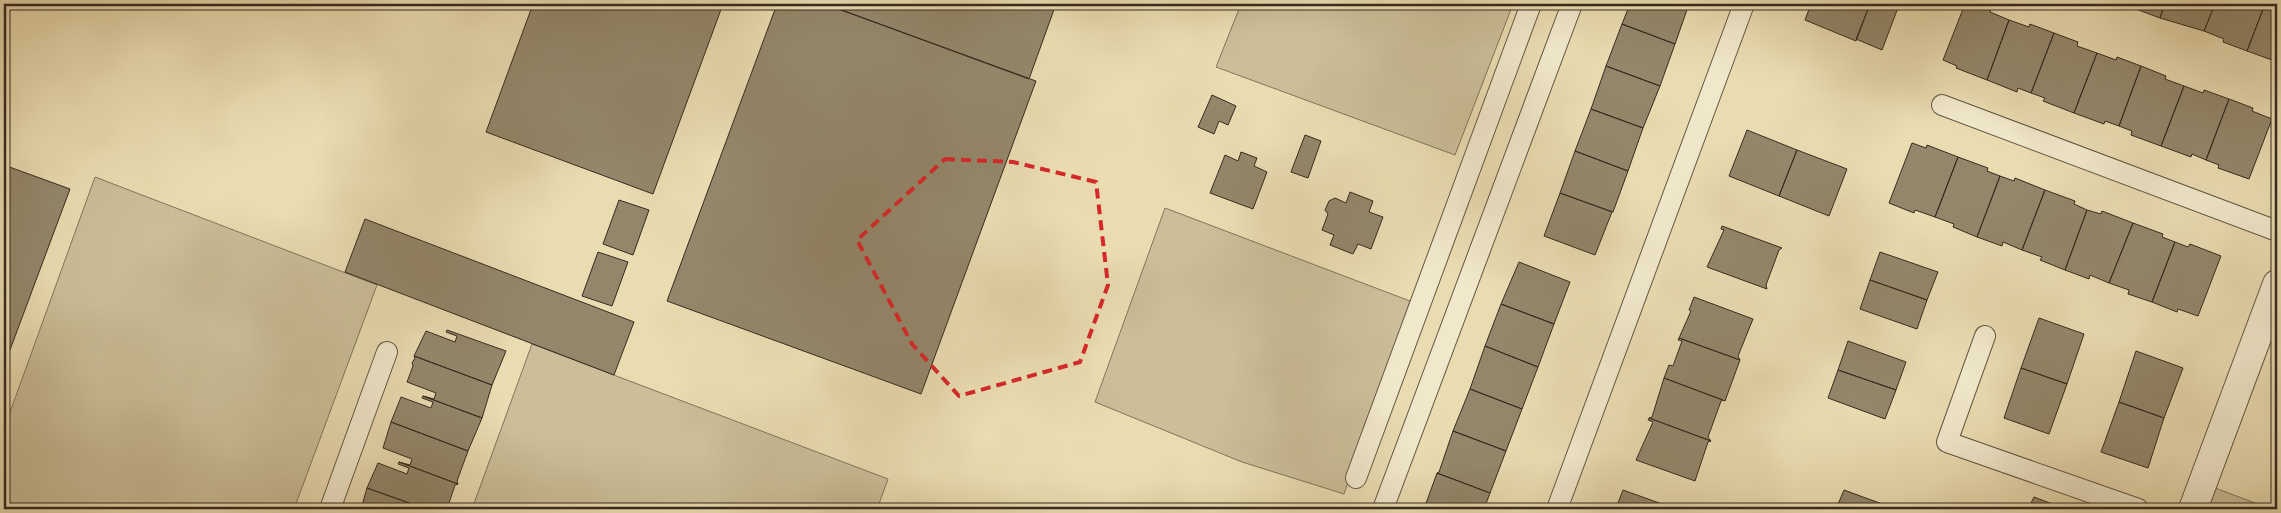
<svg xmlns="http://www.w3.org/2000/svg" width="2281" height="513" viewBox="0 0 2281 513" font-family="'IM FELL French Canon',serif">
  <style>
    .green { fill: #cbbe98; stroke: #80745c }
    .building { fill: #93876b; stroke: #352b20 }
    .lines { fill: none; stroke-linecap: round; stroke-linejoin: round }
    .service-casing { stroke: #625744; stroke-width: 22 }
    .minor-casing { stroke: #625744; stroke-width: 30 }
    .service { stroke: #f1e8cc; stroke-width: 20 }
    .minor { stroke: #f1e8cc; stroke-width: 28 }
    .marked { fill: none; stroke: #d62828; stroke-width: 4; stroke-dasharray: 10 6; stroke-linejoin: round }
  </style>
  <rect width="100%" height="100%" fill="#eadcb1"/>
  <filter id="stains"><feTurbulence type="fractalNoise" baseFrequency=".004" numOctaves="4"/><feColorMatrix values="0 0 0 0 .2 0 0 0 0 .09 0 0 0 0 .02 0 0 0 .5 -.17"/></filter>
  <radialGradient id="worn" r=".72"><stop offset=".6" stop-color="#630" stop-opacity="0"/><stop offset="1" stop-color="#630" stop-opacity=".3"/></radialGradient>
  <path class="green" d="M1241 4H1513L1455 155 1216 67Z
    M95 177 377 285 294 509H4V429Z
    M1165 208 1410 301 1344 494 1242 462 1095 402Z
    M532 344 888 479 877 509H472Z
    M2215 488 2271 509H2207Z"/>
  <path class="building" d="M533 4H723L653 194 486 132Z
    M777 4H825L1036 81 921 394 667 301Z
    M825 4H1056L1029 79Z
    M1630 4H1689L1675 44 1622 24Z
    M1811 4H1870L1856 41 1805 20Z
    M1870 4 1899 5 1882 50 1856 39Z
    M1965 4H1976L1991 9 1990 12 2009 20 1987 80 1956 68 1957 66 1943 60Z
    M2131 4H2165L2160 18 2136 9 2137 6Z
    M2165 4H2215L2204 31 2160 18Z
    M2215 4H2265L2247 51 2223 42 2224 39 2204 31Z
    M2265 4H2277V59L2273 58 2272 60 2247 51Z
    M2009 20 2029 27 2030 24 2054 33 2031 93 2018 88 2017 92 1987 80Z
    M1622 24 1675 44 1660 86 1606 66Z
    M2054 33 2078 42 2077 46 2097 53 2074 113 2043 101 2045 98 2031 93Z
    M2097 53 2116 60 2117 57 2141 66 2119 126 2105 121 2104 124 2074 113Z
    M1606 66 1660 86 1643 128 1591 109Z
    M2141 66 2166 76 2165 79 2184 86 2161 146 2131 135 2132 131 2119 126Z
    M2184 86 2203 93 2204 90 2229 99 2206 160 2192 154 2191 157 2161 146Z
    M1212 95 1236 106 1228 125 1219 121 1214 134 1198 127Z
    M2229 99 2253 108 2252 111 2272 119 2249 179 2218 168 2219 165 2206 160Z
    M1591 109 1643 128 1628 171 1575 151Z
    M1747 130 1797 150 1779 196 1729 176Z
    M1305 135 1321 141 1308 178 1291 172Z
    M1912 143 1926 148 1927 145 1958 157 1935 217 1915 210 1914 213 1889 203Z
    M1797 150 1847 169 1829 216 1779 196Z
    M1575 151 1628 171 1613 212 1560 193Z
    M1241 152 1257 158 1254 166 1267 172 1253 209 1210 193 1225 155 1238 161Z
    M1958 157 1988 168 1987 171 2000 176 1977 237 1953 227 1954 224 1935 217Z
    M4 165 70 189 4 366Z
    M2000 176 2014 181 2015 178 2045 190 2022 250 2003 242 2002 246 1977 237Z
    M2045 190 2075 201 2074 204 2087 210 2065 270 2040 260 2042 257 2022 250Z
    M1350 192 1373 201 1369 212 1383 217 1371 249 1358 244 1353 254 1330 245 1334 235 1322 230 1328 214 1325 210 1329 201 1335 198 1346 203Z
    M1560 193 1612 212 1595 255 1544 236Z
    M619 200 649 210 633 255 603 244Z
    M2087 210 2101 214 2102 211 2133 223 2109 283 2090 275 2089 279 2065 270Z
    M365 219 634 322 614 375 345 272Z
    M2133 223 2163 234 2162 237 2175 242 2152 302 2128 294 2129 290 2109 283Z
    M1722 226 1782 248 1779 250 1766 285 1767 289 1707 267 1724 230 1721 229Z
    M2175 242 2188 247 2190 244 2221 256 2198 316 2178 309 2177 312 2152 302Z
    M598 252 628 262 612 306 582 296Z
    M1880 252 1938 272 1927 300 1870 280Z
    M1519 262 1570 282 1554 324 1501 304Z
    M1870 280 1927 300 1917 329 1860 309Z
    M1694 297 1753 319 1738 356 1740 360 1679 338 1691 311 1689 310Z
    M1501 304 1554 324 1538 367 1485 346Z
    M2039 318 2084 334 2067 384 2021 368Z
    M447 330 506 351 492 385 414 356 426 331 455 342 457 336 446 332Z
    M1679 338 1740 360 1725 401 1664 378 1669 365 1673 366 1682 341 1678 340Z
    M1848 341 1906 362 1896 390 1838 370Z
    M1485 346 1538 367 1522 409 1470 389Z
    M2136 351 2183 368 2164 418 2119 402Z
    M414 356 492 385 482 418 423 396 434 399 436 393 407 382 413 366 412 363 415 358Z
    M2021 368 2067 384 2049 434 2004 418Z
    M1838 370 1896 390 1885 419 1828 398Z
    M1664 378 1723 400 1721 401 1708 437 1711 441 1649 418 1652 417Z
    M1470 389 1522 409 1506 451 1453 431Z
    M423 396 482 418 468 451 391 422 401 397 431 408 433 402 422 398Z
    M2119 402 2164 418 2148 468 2101 452Z
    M1649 418 1711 441 1708 442 1695 481 1636 460 1653 422 1648 420Z
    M391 422 468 451 457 481 458 484 399 462 410 465 412 459 383 448Z
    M1453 431 1506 451 1490 493 1437 473 1439 472Z
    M399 462 458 484 455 485 447 509H426L367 488 378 463 407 474 409 468 398 464Z
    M1437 473 1490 493 1484 509H1424Z
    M367 488 426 509H361Z
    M1623 490 1676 509H1618L1620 504 1618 503Z
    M1844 490 1863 497 1896 509H1836Z
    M2034 497 2065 509H2028Z"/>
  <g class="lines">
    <g class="service-casing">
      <path id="service" d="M1942 105 2277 231
        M1985 336 1947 442 2138 509
        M1356 478 1531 4
        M330 509 387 352
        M1383 509 1572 4
        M1557 509 1744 4"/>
    </g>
    <g class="minor-casing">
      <path id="minor" d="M2193 509 2277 284"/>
    </g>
    <use href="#service" class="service"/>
    <use href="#minor" class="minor"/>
  </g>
  <path class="marked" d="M945 159 1013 162 1096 182 1108 285 1080 362 959 396 912 344 857 240Z"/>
  <rect width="2281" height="513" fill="none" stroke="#eadcb1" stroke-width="20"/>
  <rect x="5" y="5" width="2271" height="503" fill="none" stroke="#352b20" stroke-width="2.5"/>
  <rect x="10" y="10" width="2261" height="493" fill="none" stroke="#352b20"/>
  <rect width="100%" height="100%" filter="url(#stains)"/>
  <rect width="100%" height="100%" fill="url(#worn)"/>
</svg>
